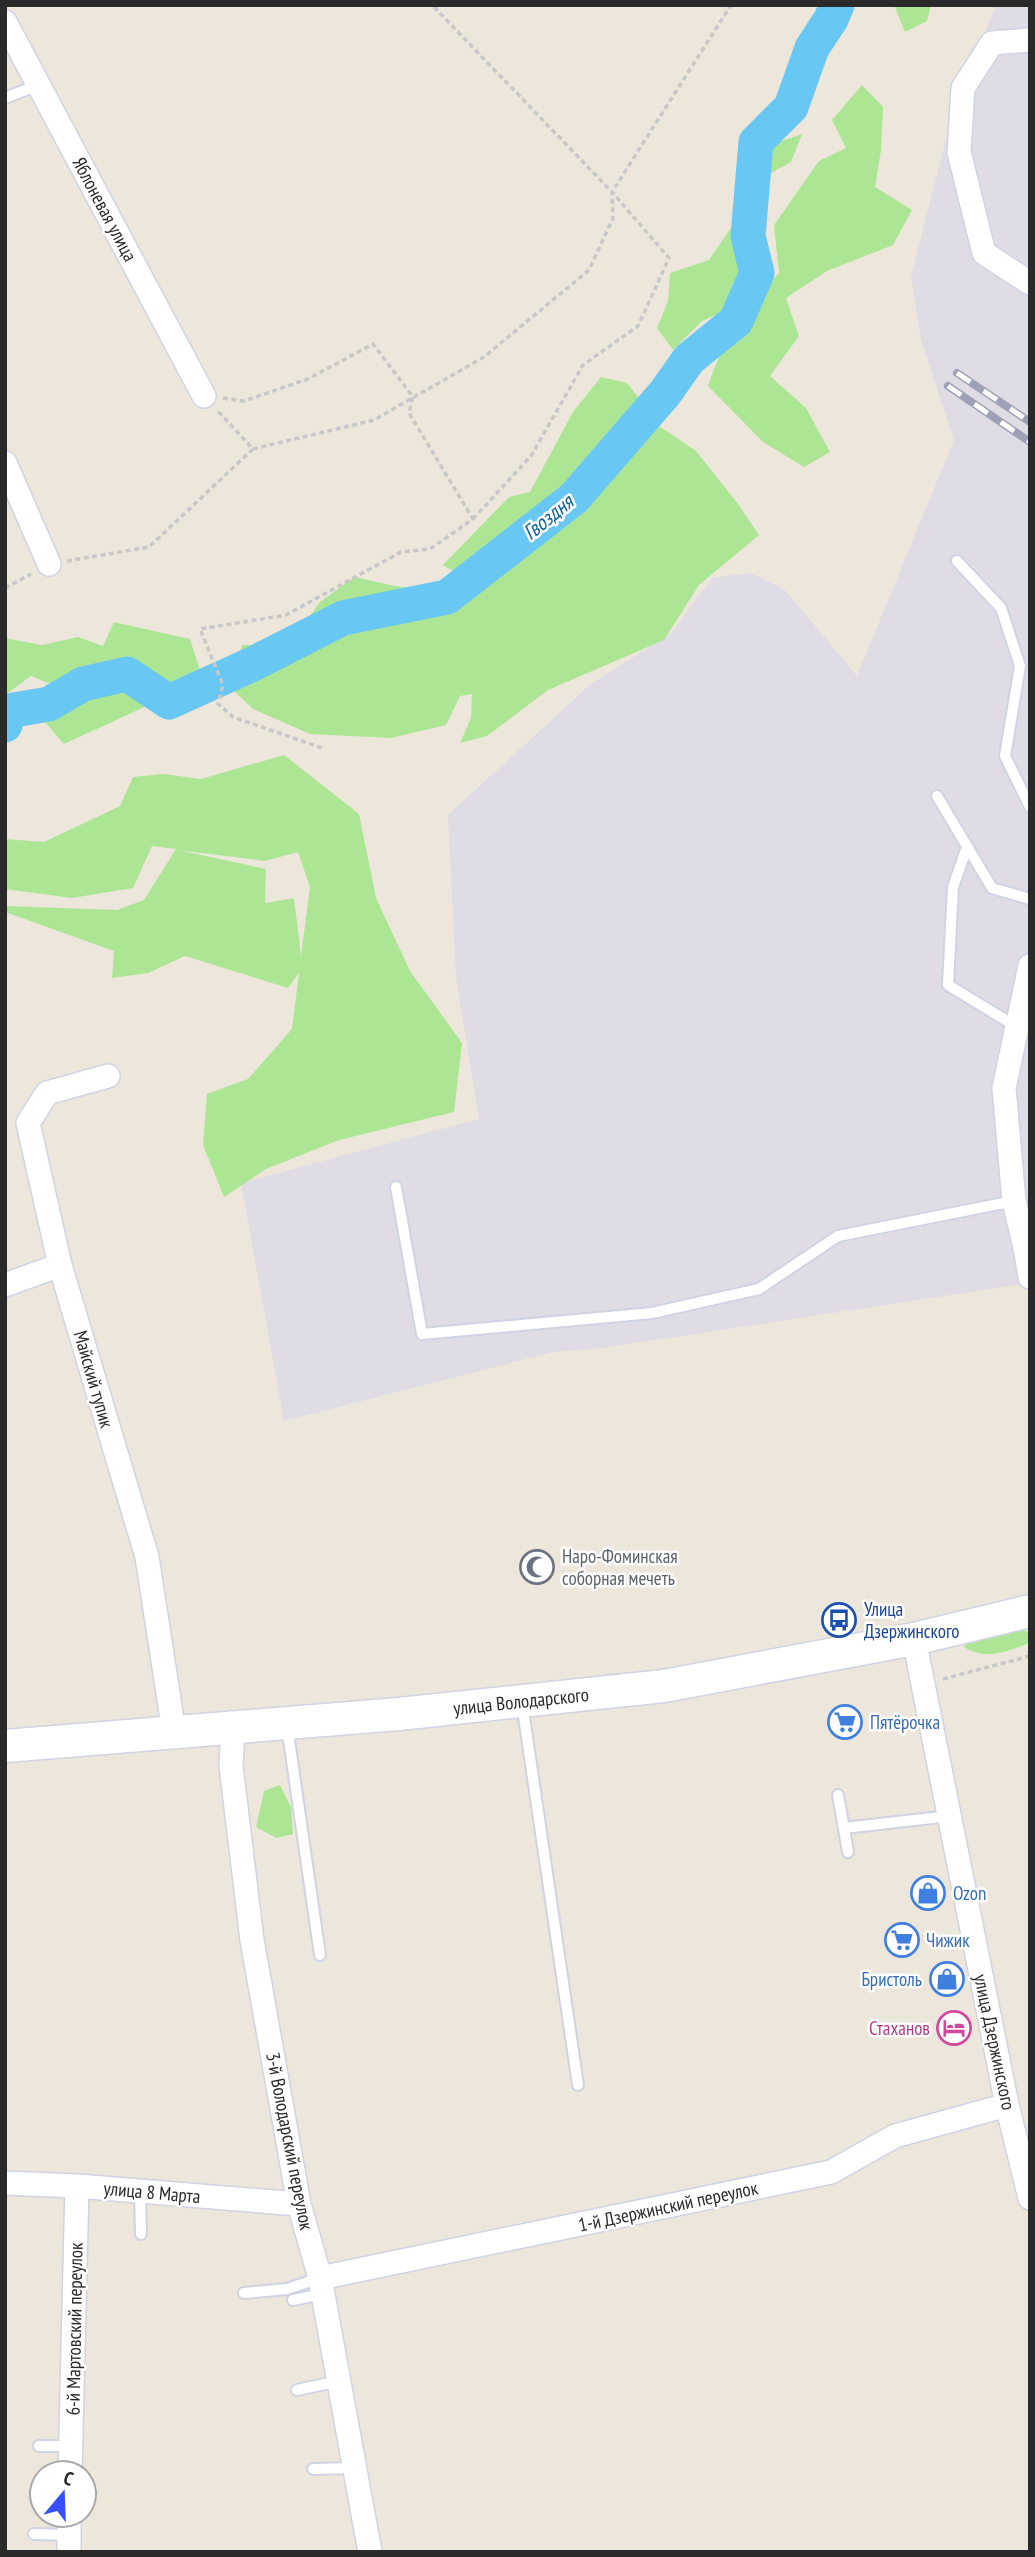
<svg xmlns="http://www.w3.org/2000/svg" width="1035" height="2557" viewBox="0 0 1035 2557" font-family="'PT Sans Narrow',sans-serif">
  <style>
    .industrial { fill: #dfdce5 }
    .green { fill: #ace695; fill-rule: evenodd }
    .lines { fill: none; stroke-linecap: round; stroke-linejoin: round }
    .river { stroke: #69c7f4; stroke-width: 35 }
    .service-casing { stroke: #d0d3e4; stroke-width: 14 }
    .minor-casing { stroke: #d0d3e4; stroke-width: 26 }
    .secondary-casing { stroke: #d0d3e4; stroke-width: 35 }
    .path { stroke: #c8c8c8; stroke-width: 3.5; stroke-dasharray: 5 3.5; stroke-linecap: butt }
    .service { stroke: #fff; stroke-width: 10 }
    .minor { stroke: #fff; stroke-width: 23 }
    .secondary { stroke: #fff; stroke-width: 32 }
    .rail-casing { stroke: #9ea0b5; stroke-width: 8 }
    .rail { stroke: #fff; stroke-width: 5; stroke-dasharray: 16; stroke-linecap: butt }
    .labels { text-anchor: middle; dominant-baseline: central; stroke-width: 5; stroke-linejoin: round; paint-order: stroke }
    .street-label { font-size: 19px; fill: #2a2a2a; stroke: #fff }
    .worship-label { font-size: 19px; fill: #5b616d; stroke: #fff; text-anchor: start }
    .transit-label { font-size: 19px; fill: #164399; stroke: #fff; text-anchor: start }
    .shop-label { font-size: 19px; fill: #366cbe; stroke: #fff; text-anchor: start }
    .hotel-label { font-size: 19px; fill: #b23c85; stroke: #fff; text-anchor: end }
    .water-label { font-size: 21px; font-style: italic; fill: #0763a1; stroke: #fff }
  </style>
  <rect width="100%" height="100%" fill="#ede6db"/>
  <path class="industrial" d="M996 5H1030V1283L603 1348 553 1352 284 1421 241 1183 479 1119 456 977 448 815 592 683 671 634 712 578 750 573 784 589 857 676 954 440 921 340 911 276 952 116Z"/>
  <path class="green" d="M894 5H931L927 21 905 32Z
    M862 85 883 107 881 150 875 187 912 210 893 245 827 271 786 298 799 336 770 376 806 408 830 452 804 467 763 442 708 386C723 340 746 309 779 273L774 225 819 161 846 148 832 120Z
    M802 134 791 162 769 174 764 161 776 143Z
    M733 225 747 254 740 304 702 321 673 350 657 328 668 301 670 273 709 260Z
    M601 377 627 383 641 401 549 505 492 555 459 574 443 565 509 497 530 492 573 412Z
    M659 426 696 451 738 504 759 535 699 585 664 640 548 690 487 736 460 743 471 718 472 694 460 696 446 725 391 738 310 734 253 709 230 687 242 645H267L297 634 320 602 355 577C389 585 442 599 476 583 489 577 502 562 514 553 564 513 610 467 659 426Z
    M114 622 190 639 203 680 64 744 38 714 53 685 31 676 5 695V638L42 645 78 637 103 646Z
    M284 755 359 814 376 898 410 971 462 1043 454 1112 339 1140 266 1169 224 1197 203 1145 207 1094 248 1079 292 1029 299 973 288 988 185 956 148 973 112 978 114 951 5 912V906L117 910 144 900 176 849 152 846 133 888 72 898 5 889V839L44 842 120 806 133 777 163 774 201 779ZM178 850 265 861 298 852 310 887 301 956 294 898 265 903 266 869Z
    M1022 1629 1030 1634 1027 1644C1007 1651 985 1661 964 1647L967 1643Z
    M280 1785 291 1807 293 1834 276 1838 256 1827 264 1791Z"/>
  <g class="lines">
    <path class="river" d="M5 725 8 711 49 704 83 684 127 674 169 702 253 664 343 618 447 597 574 498 665 393 689 359 736 321 757 273 748 236 756 142 791 107 812 48 831 19 837 5"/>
    <g class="service-casing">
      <path id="service" d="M5 98 38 85
        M957 561 1001 608 1020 666 1005 756 1030 807
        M937 796 992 888 1030 899
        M967 847 953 887 948 985 1017 1027
        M396 1187 422 1334 652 1313 759 1289 838 1236 1014 1201
        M522 1703 578 2085
        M287 1726 320 1955
        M838 1795 848 1852
        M844 1828 950 1816
        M140 2191 141 2234
        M244 2293 287 2289 320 2278
        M293 2300 323 2294
        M297 2390 339 2381
        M39 2446H71
        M313 2469 355 2468
        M34 2534 69 2535"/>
    </g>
    <g class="minor-casing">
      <path id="minor" d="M5 22 204 396
        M1030 40 992 43 963 88 959 152 984 253 1030 283
        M5 463 49 564
        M1030 966 1004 1088 1014 1201 1026 1252 1030 1277
        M108 1076 47 1093 28 1123 60 1265 147 1557 174 1732
        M5 1285 60 1265
        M914 1639 1007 2105 1030 2198
        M233 1728 231 1766 252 1940 299 2204 320 2278 370 2552
        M5 2183 77 2186 299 2204
        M320 2278 831 2172 895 2136 1007 2105
        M70 2473 77 2186
        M69 2552V2515"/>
    </g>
    <g class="secondary-casing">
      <path id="secondary" d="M5 1746 399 1714 664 1686 914 1639 1030 1611"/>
    </g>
    <path class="path" d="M223 398 244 401 308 379 373 344 413 397 409 413 473 519 430 549 401 552 286 615 200 629 223 685 218 704 233 717 322 748
      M253 449 374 420 484 357 589 270 613 218 612 192 432 5
      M473 519 531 456 583 365 638 326 669 258 612 192 731 5
      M67 561 149 547 253 449 217 410
      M5 588 31 574
      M943 1679 1030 1656"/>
    <use href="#service" class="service"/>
    <use href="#minor" class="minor"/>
    <use href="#secondary" class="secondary"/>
    <g class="rail-casing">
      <path id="rail" d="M957 373 1030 422
        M948 386 1030 442"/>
    </g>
    <use href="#rail" class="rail"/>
  </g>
  <defs>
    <g id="mosque-ring" transform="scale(1.75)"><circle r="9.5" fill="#fff" stroke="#6b7280" stroke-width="1.5"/><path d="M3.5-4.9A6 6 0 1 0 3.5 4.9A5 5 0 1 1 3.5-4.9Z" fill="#6b7280"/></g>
    <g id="bus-ring" transform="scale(1.75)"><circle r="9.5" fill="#fff" stroke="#1a4fb4" stroke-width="1.5"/><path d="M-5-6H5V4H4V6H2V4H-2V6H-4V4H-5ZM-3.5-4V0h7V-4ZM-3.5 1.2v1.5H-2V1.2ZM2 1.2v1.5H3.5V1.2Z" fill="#1a4fb4"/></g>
    <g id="supermarket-ring" transform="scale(1.75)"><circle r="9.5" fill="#fff" stroke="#3f7fe0" stroke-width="1.5"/><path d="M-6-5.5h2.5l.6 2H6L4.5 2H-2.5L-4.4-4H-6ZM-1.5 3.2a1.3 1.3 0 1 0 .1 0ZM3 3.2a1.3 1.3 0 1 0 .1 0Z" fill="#3f7fe0"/></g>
    <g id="shop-ring" transform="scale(1.75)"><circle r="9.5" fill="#fff" stroke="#3f7fe0" stroke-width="1.5"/><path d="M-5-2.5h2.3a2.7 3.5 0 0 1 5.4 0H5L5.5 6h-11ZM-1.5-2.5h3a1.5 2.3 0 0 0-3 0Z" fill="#3f7fe0"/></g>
    <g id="hotel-ring" transform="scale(1.75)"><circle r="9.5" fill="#fff" stroke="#d1479c" stroke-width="1.5"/><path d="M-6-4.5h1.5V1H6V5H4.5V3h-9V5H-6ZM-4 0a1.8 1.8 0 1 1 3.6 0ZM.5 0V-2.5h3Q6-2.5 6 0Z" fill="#d1479c"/></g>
  </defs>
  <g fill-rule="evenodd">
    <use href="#mosque-ring" x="537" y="1567"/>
    <use href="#bus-ring" x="839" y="1620"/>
    <use href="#supermarket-ring" x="845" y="1722"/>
    <use href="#shop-ring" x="928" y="1893"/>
    <use href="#supermarket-ring" x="902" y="1940"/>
    <use href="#shop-ring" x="947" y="1979"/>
    <use href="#hotel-ring" x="954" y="2028"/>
  </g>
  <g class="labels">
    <g class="street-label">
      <text transform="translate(105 209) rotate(62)">Яблоневая улица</text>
      <text transform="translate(94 1379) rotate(74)">Майский тупик</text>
      <text transform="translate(521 1701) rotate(-6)">улица Володарского</text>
      <text transform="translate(995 2042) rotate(78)">улица Дзержинского</text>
      <text transform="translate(290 2141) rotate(79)">3-й Володарский переулок</text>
      <text transform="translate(152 2192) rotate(5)">улица 8 Марта</text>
      <text transform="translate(668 2206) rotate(-12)">1-й Дзержинский переулок</text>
      <text transform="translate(74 2329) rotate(-89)">6-й Мартовский переулок</text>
    </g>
    <g class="worship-label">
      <text x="562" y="1556">Наро-Фоминская<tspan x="562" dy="22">соборная мечеть</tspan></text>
    </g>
    <g class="transit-label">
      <text x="864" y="1609">Улица<tspan x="864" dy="22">Дзержинского</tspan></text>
    </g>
    <g class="shop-label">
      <text x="870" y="1722">Пятёрочка</text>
      <text x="953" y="1893">Ozon</text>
      <text x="926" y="1940">Чижик</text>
      <text x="922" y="1979" text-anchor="end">Бристоль</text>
    </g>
    <g class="hotel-label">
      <text x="930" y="2028">Стаханов</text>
    </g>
    <g class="water-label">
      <text transform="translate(548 517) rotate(-39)">Гвоздня</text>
    </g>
  </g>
  <rect width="1035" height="2557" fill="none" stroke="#2a2a2a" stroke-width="14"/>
  <g transform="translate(63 2494) rotate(19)"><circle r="33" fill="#ffffff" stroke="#aaaaaa" stroke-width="2"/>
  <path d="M0-5L12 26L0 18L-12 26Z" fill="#3650ff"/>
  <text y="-10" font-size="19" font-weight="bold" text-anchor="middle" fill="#2a2a2a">С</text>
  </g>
</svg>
